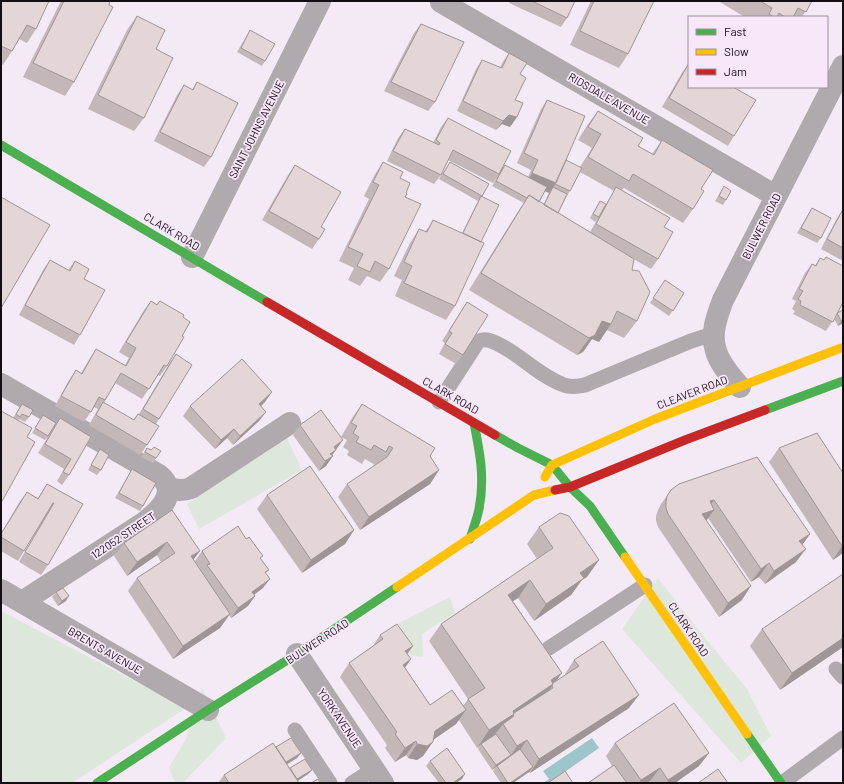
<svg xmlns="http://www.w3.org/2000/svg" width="844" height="784" viewBox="0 0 844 784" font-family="Barlow,sans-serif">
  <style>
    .green { fill: #dee7db }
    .water { fill: #9cc6ca }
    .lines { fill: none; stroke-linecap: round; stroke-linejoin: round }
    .lane { stroke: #b0aaae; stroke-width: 15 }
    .street { stroke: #b0aaae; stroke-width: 22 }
    .fast { stroke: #4caf50; stroke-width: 9 }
    .slow { stroke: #ffc107; stroke-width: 9 }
    .jam { stroke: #c62828; stroke-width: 9 }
    .wall { fill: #c4b7b8; fill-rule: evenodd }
    .shaded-wall { fill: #a09596 }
    .building { fill: #e4d5d6; stroke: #a09596 }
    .labels { text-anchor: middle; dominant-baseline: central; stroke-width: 3.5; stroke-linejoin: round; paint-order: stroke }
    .street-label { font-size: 11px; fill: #140e14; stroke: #f8e6f9 }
  </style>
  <rect width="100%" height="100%" fill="#f4eaf5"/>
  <path class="green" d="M286 436 302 470 199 529 187 504Z
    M658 578 693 623 747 689 771 736 741 763 622 629Z
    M450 597 455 613 422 634 423 657 409 655 399 623Z
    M1 611 186 708 72 783H1Z
    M202 688 226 738 183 783H175L169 767 186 739Z"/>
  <path class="water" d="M592 738 599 748 549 783H543L549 779 543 771Z"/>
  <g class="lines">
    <path class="lane" d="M439 402 476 345C478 342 479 340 483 340 488 339 493 342 498 344 521 355 539 376 564 385 571 388 578 386 585 385L691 341 713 334
      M549 648 645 585
      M836 669 843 677
      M295 730 330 783
      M352 783 374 769
      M782 783 843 738"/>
    <path class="street" d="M441 2 776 196
      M192 257 320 1
      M1 384 159 475C181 493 157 513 142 524L22 602
      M740 387C731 376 720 365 716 351 710 334 717 316 723 300L843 66
      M168 487C176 491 183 491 191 488L290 423
      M1 590 208 710
      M297 654 383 783"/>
    <path class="fast" d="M1 145 267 302
      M765 410 843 381
      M495 435 518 448 552 465 570 487 590 506 625 557
      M470 539C473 529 477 519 479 509 485 479 480 453 474 423
      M747 734 781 783
      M97 783 208 710 297 654 397 587"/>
    <path class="slow" d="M545 477 552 465 655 419 841 348H843
      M625 557 747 734
      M397 587 534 495 555 490"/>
    <path class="jam" d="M267 302 495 435
      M555 490 570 487 685 440 765 410"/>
  </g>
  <path class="wall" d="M1 1 36 29 27 43 19 39 12 51 3 65 1 64Z
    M61 1H110L74 82 65 96 23 77Z
    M510 1H575L567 18 561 27 509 3Z
    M591 1H654L628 54 619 68 570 45Z
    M718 1H812L802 17H745Z
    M137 16 156 49 144 118 134 131 88 109 127 30Z
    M421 24 435 102 428 111 384 91 414 33Z
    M250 30 265 61 262 66 237 52 247 35Z
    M509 53 520 74 515 100 517 117 510 127 502 124 496 130 457 111 476 69 482 60 500 68 502 63Z
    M689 63 734 136 728 146 662 107 683 71Z
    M197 82 211 157 204 167 154 141 177 95 184 85 192 90Z
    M547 100 564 163 580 167 592 148 578 140 588 124 598 111 638 146 652 154 662 140 701 189 693 209 683 223 624 188 622 190 664 227 658 259 651 269 623 253 632 270 637 321 624 338 607 330 599 342 592 339 583 352 577 355 469 290 517 213 524 203 492 186 497 177 493 183 448 160 441 175 434 184 387 161 398 138 405 129 433 143 441 127 448 118 503 167 528 177 531 170 517 163 541 109ZM580 172 614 191 606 204 600 201 597 206 590 218 595 222 598 218 590 232 558 213ZM552 189 549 192 544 204 539 202 545 191 549 193Z
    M383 162 400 178 406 193 405 197 389 269 380 282 367 276 360 286 348 280 354 268 339 261 369 199 364 196 374 176Z
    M450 162 482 197 481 242 455 306 446 320 395 296 402 280 394 276 410 243 419 229 425 232 433 220 462 233 478 201 439 179Z
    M295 165 321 227 319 239 312 249 262 220 288 175Z
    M724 186 726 200 723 205 715 201Z
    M812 208 821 238 817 243 797 233Z
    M843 209V261L821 249 837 218Z
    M826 257 843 266V305L842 304 838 312 843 310V323L838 326 834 319 826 331 793 314 795 311 792 309 796 301 792 299 805 273 812 264 815 266 820 258 824 260Z
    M50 260 68 270 75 261 80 335 74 345 19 315 43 270Z
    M665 280 684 293 669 316 650 303Z
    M151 301 157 304 160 301 183 317 182 336 167 366 160 376 158 375 142 399 115 383 104 403 133 420 138 414H139L169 364 176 354 159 419 156 424 147 445 140 455 89 425 98 409 94 407 84 422 55 406 69 380 76 370 81 373 90 358 96 349 125 365 129 358 119 352 144 310Z
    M467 302 463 355 456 364 439 354 445 343 442 341Z
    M265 402 261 406 266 412 259 421 233 445 227 438 215 449 183 416 190 406Z
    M22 404 29 417 25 422 19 419 18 420 27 437 13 418Z
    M362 404 430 456 439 470 430 484 360 530 338 497 347 484 375 465 365 459 362 464 347 455 349 451 343 447 347 440 341 437 352 418Z
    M43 415 54 427 60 418 91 437 69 475 62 485 57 481 64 469 38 453 48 437 45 440 32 433Z
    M300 425 336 450 332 455 326 466 319 471 293 435Z
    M147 448 151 450 156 458 153 463 141 457Z
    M779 448 843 473V553L833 560 769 462Z
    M100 449 101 470 97 475 88 470Z
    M132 469 143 506 140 511 115 498Z
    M47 484 83 504 48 565 41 575 19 562 44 518 24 551 18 561 1 551V533L20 501 27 492 38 498Z
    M679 484 810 534 802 545 796 562 765 584 759 577 751 582 708 518 706 520 742 600 719 617 658 527 656 521V516L658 510 661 504 671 490Z
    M267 495 354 530 345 544 302 573 257 509Z
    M172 510 194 560 202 572 195 561 202 551 261 559 269 570 266 573 263 588 254 595 255 596 248 606 231 618 229 615 220 628 173 659 128 591 137 578 161 562 157 555 127 576 114 556 124 543Z
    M539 527 587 577 582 580 571 595 534 621 518 598 513 601 562 673 556 681 565 675V674L574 660 629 708 530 773 529 772 513 783H501L493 771 495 768 492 770 478 749 479 746 477 748 459 720 456 724 434 739 423 756 417 760 408 758 406 755 395 762 385 748 387 745 340 677 349 663 373 646 380 635 407 654 411 659 405 668 430 705 463 706 468 699 429 641 441 624 537 559 527 544Z
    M843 574V647L780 690 750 646 762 629Z
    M56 592 66 601 58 606 52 597Z
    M615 743 709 753 699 766 675 783H651L650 781 648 783H588L612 766 606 756Z
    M276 747 301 753 297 758 287 764 290 768 312 770 308 774 298 781 299 783H218L224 775Z
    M430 761 462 779 456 783H439L426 766Z"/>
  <path class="shaded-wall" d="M509 115 517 117 510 127 502 124 496 130 503 121Z
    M532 173 556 183 549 193 526 183Z
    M843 320V323L838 326 841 321Z
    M602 321 611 324 599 342 592 339 583 352 577 355Z
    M272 392 265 402 252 414 259 404Z
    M266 412 259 421 233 445 240 436Z
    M234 429 227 438 215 449 221 440Z
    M343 440 330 458 333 456 326 466 319 471 330 454 334 447Z
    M439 470 430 484 360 530 369 517Z
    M714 500 705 513 714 510 704 524 692 528 710 501Z
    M354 530 345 544 302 573 311 560Z
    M810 534 800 548 799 541Z
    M167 542 157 555 127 576 137 562Z
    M842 546H843V553L833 560Z
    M806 549 796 562 765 584 774 571Z
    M200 551 190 564 191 556Z
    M599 560 587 577 582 580 571 595 534 621 546 604 580 573Z
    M769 563 759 577 751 582 761 569Z
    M270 579 263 588 245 601 252 592Z
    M530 580 518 598 496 612 508 595Z
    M751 586 742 600 719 617 728 603Z
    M69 596 66 601 58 606 62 601Z
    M255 596 248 606 231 618 238 608Z
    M230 614 220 628 173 659 183 646Z
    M843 638V647L780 690 792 673Z
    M413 646 403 660 405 651Z
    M411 659 401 673 403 665Z
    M562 673 541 701 514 716H513L505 727 503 724 493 737 481 744 477 748 489 730 551 680Z
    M639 695 629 708 530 773 539 759Z
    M466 710 456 724 426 745 435 731Z
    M527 740 517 754 508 760 517 746Z
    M416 741 406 755 395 762 405 748Z
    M433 742 423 756 417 760 408 758 417 744Z
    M301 753 297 758 278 770 282 765Z
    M709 753 699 766 675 783H666L668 780Z
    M511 755 507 760 497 766 492 770 496 765Z
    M533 767 529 772 513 783H510Z
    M660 768 650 781 648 783H639L641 780Z
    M312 770 308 774 294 783 292 781Z
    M465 774 462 779 456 783H453Z"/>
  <path class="building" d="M1 1H49L36 29 27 25 12 51 1 46Z
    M64 1H110L109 5 113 7 74 82 33 63Z
    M532 1H575L567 18Z
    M594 1H654L628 54 580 31Z
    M760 1H812L806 12 798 8 793 17H785L779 13 777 17H774L769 14 772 8Z
    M137 16 165 30 156 49 173 58 144 118 98 95Z
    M421 24 464 42 435 102 391 82Z
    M250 30 275 44 265 61 241 48Z
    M509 53 527 63 520 74 526 78 515 100 523 103 517 117 509 115 503 121 463 101 482 60 502 68Z
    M689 63V87H733L756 100 734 136 669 98Z
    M197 82 238 103 211 157 160 132 184 85 193 90Z
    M547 100 585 116 556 183 532 173 538 160 524 153Z
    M598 111 643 138 638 146 654 155 662 140 713 170 701 189 704 191 693 209 633 174 629 181 588 157 601 134 588 127Z
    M448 118 511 151 499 174 453 150 441 175 393 151 405 129 439 145 440 143 436 140Z
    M566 160 582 168 570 191 555 184Z
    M383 162 403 172 400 178 410 183 406 193 407 194 405 197 421 204 389 269 375 261 370 272 357 266 363 254 348 247 379 185 373 182Z
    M450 162 489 184 482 196 443 174Z
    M295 165 341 192 321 227 325 229 319 239 269 211Z
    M505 165 547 187 539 202 529 195 527 198 496 181Z
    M724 186 731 191 726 200 719 196Z
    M553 187 567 194 558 213 544 205Z
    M616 187 670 218 664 227 673 232 658 259 596 224Z
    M529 195 634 259 632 270 639 271 650 292 637 321 617 311 611 324 602 321 595 335 589 338 481 273Z
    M481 196 499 205 481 242 463 233Z
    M1 197 50 225 1 308Z
    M600 201 606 204 599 217 593 214Z
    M812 208 831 218 821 238 801 228Z
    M843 209V248L827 239Z
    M433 220 484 243 455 306 404 283 412 266 404 262 419 229 427 232Z
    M826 257 843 266V302L833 322 800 305 801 301 798 299 803 291 799 289 812 264 816 266 820 258 824 260Z
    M50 260 70 271 75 261 89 269 84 279 105 290 80 335 25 305Z
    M665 280 684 293 673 311 653 298Z
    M151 301 157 305 160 301 184 315 183 317 190 322 182 336 184 337 167 366 164 365 149 389 121 373 105 400 99 397 91 412 61 396 76 370 82 374 96 349 126 366 136 348 126 342Z
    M467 302 488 315 463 355 445 344 452 333 449 331Z
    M843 310V320L841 321 837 313Z
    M176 354 192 365 159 419 143 409Z
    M242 359 272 392 259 404 266 412 240 436 234 429 221 440 190 406Z
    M103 402 134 420 138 414 159 426 147 445 96 415Z
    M22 404 33 410 29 417 22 414 20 417 16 414Z
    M362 404 435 448 430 456 439 470 369 517 347 484 387 457 393 448 389 446 386 452 374 445 371 450 356 442 359 437 353 433 357 426 351 423Z
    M321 410 343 440 334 447 336 450 330 454 333 456 325 461 300 425Z
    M1 411 32 428 27 437 35 442 1 503Z
    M43 415 56 423 48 436 35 428Z
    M60 418 91 437 69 475 63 472 71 459 45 444Z
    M817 433 843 473V546H842L779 448Z
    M154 447 161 451 156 458 145 452 147 448 151 450Z
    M100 449 109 455 101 470 91 465Z
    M757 457 810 534 799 541 806 549 774 571 769 563 761 569 714 500 710 501 714 510 702 514 751 586 728 603 668 514 666 508V502L667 496 671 490 679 484Z
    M310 466 354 530 311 560 267 495Z
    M132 469 156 483 143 506 119 493Z
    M47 484 83 504 48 565 25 552 54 503H53L24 551 1 537V534L27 492 38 499Z
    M172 510 200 551 191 556 230 614 183 646 137 578 175 553 167 542 137 562 124 543Z
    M560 513 569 516 599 560 580 573 584 578 546 604 530 580 508 595 562 673 551 680 553 684 513 711 514 714 489 730 468 699 485 688 441 624 553 548 539 527Z
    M238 526 246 539 249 537 263 556 260 558 269 570 265 572 270 579 252 592 255 596 238 608 207 565 210 564 202 551Z
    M843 574V638L792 673 762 629Z
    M63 588 69 596 62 601 56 592Z
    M397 624 413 646 405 651 411 659 403 665 430 705 452 690 466 710 435 731 433 742 427 746 417 744 416 741 405 748 395 734 397 732 349 663 383 639 380 635Z
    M603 641 639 695 539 759 527 740 517 746 503 724 514 716H513L514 713 553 688 552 686 553 683 579 666 574 660Z
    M674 703 709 753 668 780 660 768 641 780 615 743Z
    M496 734 511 755 496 765 481 744Z
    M291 738 301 753 286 762 276 747Z
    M273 743 299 783H229L224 775Z
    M447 748 465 774 453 783H446L430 761Z
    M520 749 533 767 510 783H508L497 766Z
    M305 759 312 770 297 779 290 768Z
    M614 765 627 783H588Z
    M718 769 728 783H698Z
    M565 771 573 783H548Z
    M318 779 320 783H311Z"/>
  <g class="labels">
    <g class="street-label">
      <text transform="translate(609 98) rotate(30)">RIDSDALE AVENUE</text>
      <text transform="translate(256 129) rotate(-63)">SAINT JOHNS AVENUE</text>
      <text transform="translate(761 226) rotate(-63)">BULWER ROAD</text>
      <text transform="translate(172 231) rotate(31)">CLARK ROAD</text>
      <text transform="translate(692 392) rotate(-21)">CLEAVER ROAD</text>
      <text transform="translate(451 395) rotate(30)">CLARK ROAD</text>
      <text transform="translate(123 535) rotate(-34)">122052 STREET</text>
      <text transform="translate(689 629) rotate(56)">CLARK ROAD</text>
      <text transform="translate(317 641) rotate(-33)">BULWER ROAD</text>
      <text transform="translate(105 650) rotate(30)">BRENTS AVENUE</text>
      <text transform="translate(340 718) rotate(56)">YORK AVENUE</text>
    </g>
  </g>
  <rect width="844" height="784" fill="none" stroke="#140e14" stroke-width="4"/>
  <rect x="688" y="16" width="140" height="72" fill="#f8e6f9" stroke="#9d909d"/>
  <rect x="696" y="29" width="20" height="6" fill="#4caf50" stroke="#9d909d"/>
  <text x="724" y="36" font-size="12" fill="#140e14">Fast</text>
  <rect x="696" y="49" width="20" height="6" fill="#ffc107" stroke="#9d909d"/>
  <text x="724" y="56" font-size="12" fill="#140e14">Slow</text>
  <rect x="696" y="69" width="20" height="6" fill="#c62828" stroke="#9d909d"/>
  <text x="724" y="76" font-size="12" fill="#140e14">Jam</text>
</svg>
